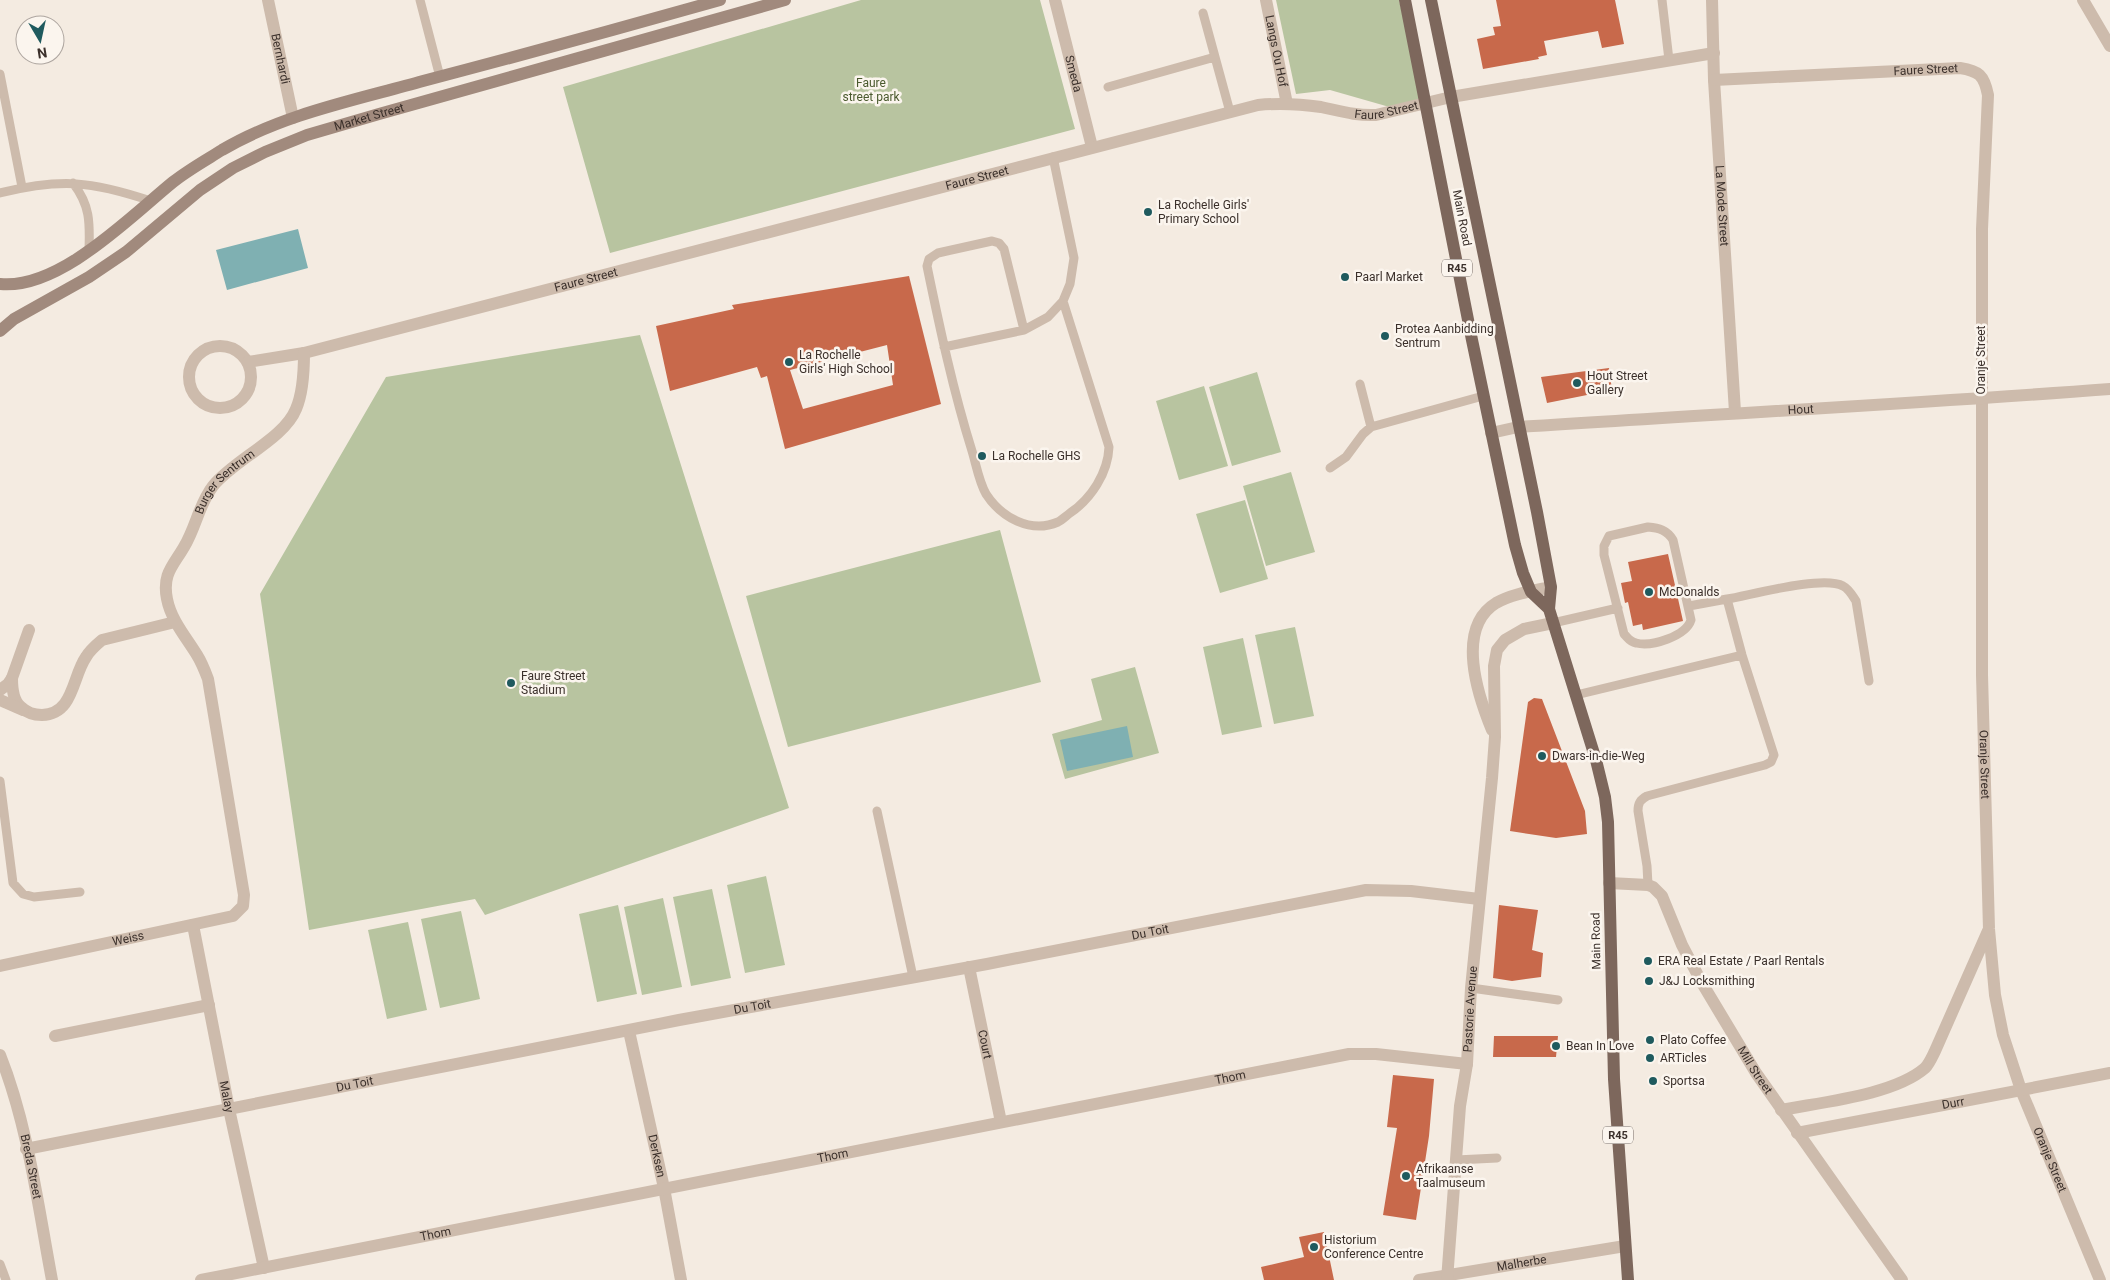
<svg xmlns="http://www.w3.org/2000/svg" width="2110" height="1280" viewBox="0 0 2110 1280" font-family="Roboto,sans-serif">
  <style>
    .green { fill: #b8c4a0 }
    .water { fill: #7fb0b2 }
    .building { fill: #c8694b; fill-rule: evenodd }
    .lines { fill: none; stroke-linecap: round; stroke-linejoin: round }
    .lane { stroke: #cdbbac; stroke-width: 9 }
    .street { stroke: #cdbbac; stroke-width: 12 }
    .secondary { stroke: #a18a7d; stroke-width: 12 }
    .primary { stroke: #7d675c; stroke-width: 12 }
    .poi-dot { fill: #1f5a5e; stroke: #fbf5ee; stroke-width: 2 }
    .labels { text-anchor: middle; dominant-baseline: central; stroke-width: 5; stroke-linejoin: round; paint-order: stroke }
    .shield { fill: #fbf5ee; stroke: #756b66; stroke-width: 1 }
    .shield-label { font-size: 11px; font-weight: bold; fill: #3b302b }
    .street-label { font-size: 12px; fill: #3b302b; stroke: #fbf5ee }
    .park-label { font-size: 12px; fill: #4a5a2e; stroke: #fbf5ee }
    .poi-label { font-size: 12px; fill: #3b302b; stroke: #fbf5ee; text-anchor: start }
  </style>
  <rect width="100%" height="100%" fill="#f4ebe1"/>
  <path class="green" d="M861 0H1040L1075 129 610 253 563 87Z
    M1276 0H1399L1423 101 1393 108 1330 90 1296 94Z
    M640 335 789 808 485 915 475 899 309 930 260 594 386 377Z
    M1257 372 1281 452 1232 466 1209 387Z
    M1204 386 1228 466 1179 480 1156 401Z
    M1291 472 1315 552 1266 566 1243 486Z
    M1245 500 1268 579 1220 593 1196 514Z
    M1000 530 1041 682 788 747 746 596Z
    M1295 627 1314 716 1274 724 1255 635Z
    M1243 638 1262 727 1222 735 1203 647Z
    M1135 667 1159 753 1065 779 1052 734 1102 720 1091 679Z
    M766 876 785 965 745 973 727 885Z
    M712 889 731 978 691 986 673 897Z
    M663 898 682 987 642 995 624 907Z
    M618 905 637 994 597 1002 579 914Z
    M461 911 480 999 440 1008 421 919Z
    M408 922 427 1010 387 1019 368 930Z"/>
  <path class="water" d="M298 229 308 268 227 290 216 250Z
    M1127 726 1133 757 1067 771 1060 740Z"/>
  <path class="building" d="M1496 0H1615L1624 44 1602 48 1598 31 1544 41 1547 55 1538 57 1539 59 1483 69 1477 39 1495 35 1493 27 1501 26Z
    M909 276 941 404 785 449 767 376 761 378 757 367 670 391 656 326 734 309 732 305ZM887 345 893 385 803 409 790 370Z
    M1609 368 1612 390 1547 403 1541 377Z
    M1668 554 1683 621 1643 630 1642 624 1633 626 1628 602 1625 603 1621 583 1632 581 1628 562Z
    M1534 698 1542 699 1585 811 1587 834 1556 838 1510 831 1528 702Z
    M1499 905 1538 910 1532 950 1543 953 1541 977 1512 981 1493 978Z
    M1494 1036H1558L1556 1057H1493Z
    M1393 1075 1434 1079 1429 1136 1416 1220 1383 1215 1397 1128 1387 1127Z
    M1324 1232 1334 1280H1264L1261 1267 1304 1257 1299 1237Z"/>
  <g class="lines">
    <path class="lane" d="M420 0 440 77
      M1662 0 1669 60
      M1203 13 1230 112
      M0 74 22 187
      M1108 87 1215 57
      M73 183C90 205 90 222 89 250
      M0 193C61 178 91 181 151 201
      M1024 330 1004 249 999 243 992 241 938 253 929 259 927 266C940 329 953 390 972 451 976 464 979 482 986 494 1001 517 1030 534 1058 522 1062 520 1066 516 1070 513 1091 499 1108 473 1109 447L1063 301
      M944 347 1024 330 1048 317 1063 301 1070 284 1074 258 1053 157
      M1360 384 1371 427
      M1330 468 1346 457 1363 434 1371 427 1483 396
      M1648 527C1659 528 1667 530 1673 540L1691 620C1686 636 1652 647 1636 643 1630 642 1628 638 1624 634L1604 555V546L1609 536Z
      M1727 599C1751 595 1823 575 1843 586 1849 589 1852 595 1856 601L1869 681
      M1553 623 1618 608
      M1576 695 1742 655
      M0 781 13 883 23 894 34 897 80 892
      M877 811 913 977
      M1648 885 1647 866 1638 811C1638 803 1640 800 1647 796L1765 765 1771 762 1774 755 1742 655 1727 599 1689 606
      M1471 988 1558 1000
      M1456 1160 1497 1158
      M0 1264 6 1280"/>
    <g class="street">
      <path id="s1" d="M268 0 293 118"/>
      <path id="s2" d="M1055 0 1092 147"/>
      <path id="s3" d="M1266 0 1287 104"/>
      <path id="s4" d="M1712 0 1714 80 1735 412"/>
      <path d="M2083 0 2110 46"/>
      <path id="s5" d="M1714 80 1960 68C1979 71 1984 75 1988 95L1982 229V675L1989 929 1995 995 2003 1035 2021 1090 2100 1280"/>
      <circle cx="220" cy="377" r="31"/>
      <path id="s6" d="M248 362 304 353 1258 105C1279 103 1300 104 1321 107 1340 111 1357 116 1376 115L1451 97 1714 53"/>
      <path id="s7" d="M1491 433 1518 427C1715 414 1913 404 2110 389"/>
      <path d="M12 678C12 688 13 701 21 707 27 713 34 715 42 715 74 714 72 677 86 657 90 650 96 645 102 640L175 622"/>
      <path d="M0 690 8 684 12 678 29 630"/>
      <path d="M0 700 23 710"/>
      <path d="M1492 730C1478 696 1455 628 1496 603 1512 594 1532 591 1551 587"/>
      <path id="s8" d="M1609 883 1648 885 1653 887 1662 896 1682 945 1702 983 1756 1073 1902 1280"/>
      <path id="s9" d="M193 925 229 1109 264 1268"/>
      <path id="s10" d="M0 966 233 916 243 906 244 895 208 679C205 671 202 663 197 655 186 637 171 620 167 599 162 574 173 566 184 547 196 527 199 504 213 486 235 459 284 439 296 409 303 393 304 371 304 353"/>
      <path id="s11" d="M969 967 1001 1122"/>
      <path id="s12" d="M629 1031 664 1188 681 1280"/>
      <path d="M55 1036 209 1005"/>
      <path id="s13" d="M0 1055C28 1125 38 1206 52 1280"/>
      <path d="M1781 1110C1822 1102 1894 1095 1925 1068 1929 1064 1932 1057 1935 1051L1988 931"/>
      <path id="s14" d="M1797 1133 2110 1073"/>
      <path id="s15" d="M26 1149 679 1020 987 964 1366 890 1411 891 1479 899"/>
      <path id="s16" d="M201 1280 1349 1054H1376L1467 1064"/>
      <path id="s17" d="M1419 1280 1625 1246"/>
      <path id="s18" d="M1447 1280 1460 1106 1467 1064 1471 988 1492 778 1495 737 1494 666 1497 650 1505 640 1524 629 1553 623"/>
    </g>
    <g class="secondary">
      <path d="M0 284C59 290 130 217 173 182 188 170 206 160 222 150 283 114 356 100 423 81 522 55 621 28 720 0"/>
      <path id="s19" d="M0 331 14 319 89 277 126 252 200 190 233 168 265 152 307 135 379 114 785 0"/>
    </g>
    <path class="primary" d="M1405 0 1472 340 1515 545 1523 573 1531 592 1549 609
      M1431 0 1537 512 1551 587 1549 609 1596 760 1605 797 1608 822 1614 1079 1628 1280"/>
  </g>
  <g class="poi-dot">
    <circle cx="1148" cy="212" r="5"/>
    <circle cx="1345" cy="277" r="5"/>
    <circle cx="1385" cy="336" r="5"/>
    <circle cx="789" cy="362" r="5"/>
    <circle cx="1577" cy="383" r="5"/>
    <circle cx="982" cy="456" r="5"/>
    <circle cx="1649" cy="592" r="5"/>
    <circle cx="511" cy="683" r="5"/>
    <circle cx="1542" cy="756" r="5"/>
    <circle cx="1648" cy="961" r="5"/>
    <circle cx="1649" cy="981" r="5"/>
    <circle cx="1650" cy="1040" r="5"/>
    <circle cx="1556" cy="1046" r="5"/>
    <circle cx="1650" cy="1058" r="5"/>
    <circle cx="1653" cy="1081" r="5"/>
    <circle cx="1406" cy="1176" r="5"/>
    <circle cx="1314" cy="1247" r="5"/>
  </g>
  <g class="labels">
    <g class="shield">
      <rect x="1442" y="259.5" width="30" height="17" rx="4"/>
      <rect x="1603" y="1126.5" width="30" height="17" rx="4"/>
    </g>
    <g class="shield-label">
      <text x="1457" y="268">R45</text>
      <text x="1618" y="1135">R45</text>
    </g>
    <g class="street-label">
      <text stroke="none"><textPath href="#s3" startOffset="52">Langs Ou Hof</textPath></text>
      <text stroke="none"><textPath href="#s1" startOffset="60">Bernhardi</textPath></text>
      <text stroke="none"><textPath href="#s5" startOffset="212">Faure Street</textPath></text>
      <text stroke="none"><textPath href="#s2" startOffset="76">Smeda</textPath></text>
      <text stroke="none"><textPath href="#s6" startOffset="1172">Faure Street</textPath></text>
      <text stroke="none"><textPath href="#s19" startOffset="431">Market Street</textPath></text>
      <text stroke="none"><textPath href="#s6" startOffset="752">Faure Street</textPath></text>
      <text stroke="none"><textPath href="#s4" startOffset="206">La Mode Street</textPath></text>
      <text transform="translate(1462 218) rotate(79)">Main Road</text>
      <text stroke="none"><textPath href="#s6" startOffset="348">Faure Street</textPath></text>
      <text transform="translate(1981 360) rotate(-90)">Oranje Street</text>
      <text stroke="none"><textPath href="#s7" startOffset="311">Hout</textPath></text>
      <text stroke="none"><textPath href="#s10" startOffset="708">Burger Sentrum</textPath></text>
      <text stroke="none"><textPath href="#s5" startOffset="959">Oranje Street</textPath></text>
      <text stroke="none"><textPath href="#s15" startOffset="1145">Du Toit</textPath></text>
      <text stroke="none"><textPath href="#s10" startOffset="131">Weiss</textPath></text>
      <text transform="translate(1596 941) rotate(-91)">Main Road</text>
      <text stroke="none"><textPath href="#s15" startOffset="740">Du Toit</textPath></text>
      <text stroke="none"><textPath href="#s18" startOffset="272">Pastorie Avenue</textPath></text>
      <text stroke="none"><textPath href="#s11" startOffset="79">Court</textPath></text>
      <text stroke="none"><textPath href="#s8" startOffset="255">Mill Street</textPath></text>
      <text stroke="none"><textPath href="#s16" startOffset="1049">Thom</textPath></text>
      <text stroke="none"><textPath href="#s15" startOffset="335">Du Toit</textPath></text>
      <text stroke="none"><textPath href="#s9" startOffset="175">Malay</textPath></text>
      <text stroke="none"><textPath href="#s14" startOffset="159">Durr</textPath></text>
      <text stroke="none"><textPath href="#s12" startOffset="128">Derksen</textPath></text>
      <text stroke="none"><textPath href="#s16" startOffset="644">Thom</textPath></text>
      <text stroke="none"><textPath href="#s5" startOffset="1364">Oranje Street</textPath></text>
      <text stroke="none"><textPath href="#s13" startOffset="116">Breda Street</textPath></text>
      <text stroke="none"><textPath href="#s16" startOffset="239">Thom</textPath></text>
      <text stroke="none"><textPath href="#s17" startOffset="104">Malherbe</textPath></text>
    </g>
    <g class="park-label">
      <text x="871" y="83">Faure<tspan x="871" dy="14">street park</tspan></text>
    </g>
    <g class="poi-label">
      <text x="1158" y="205">La Rochelle Girls'<tspan x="1158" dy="14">Primary School</tspan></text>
      <text x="1355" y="277">Paarl Market</text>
      <text x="1395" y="329">Protea Aanbidding<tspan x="1395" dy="14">Sentrum</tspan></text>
      <text x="799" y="355">La Rochelle<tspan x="799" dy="14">Girls' High School</tspan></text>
      <text x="1587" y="376">Hout Street<tspan x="1587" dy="14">Gallery</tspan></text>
      <text x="992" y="456">La Rochelle GHS</text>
      <text x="1659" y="592">McDonalds</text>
      <text x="521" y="676">Faure Street<tspan x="521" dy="14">Stadium</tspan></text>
      <text x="1552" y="756">Dwars-in-die-Weg</text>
      <text x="1658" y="961">ERA Real Estate / Paarl Rentals</text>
      <text x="1659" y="981">J&amp;J Locksmithing</text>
      <text x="1660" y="1040">Plato Coffee</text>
      <text x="1566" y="1046">Bean In Love</text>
      <text x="1660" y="1058">ARTicles</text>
      <text x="1663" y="1081">Sportsa</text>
      <text x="1416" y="1169">Afrikaanse<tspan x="1416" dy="14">Taalmuseum</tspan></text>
      <text x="1324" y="1240">Historium<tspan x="1324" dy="14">Conference Centre</tspan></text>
    </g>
  </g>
  <g transform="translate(40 40) rotate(171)"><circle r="24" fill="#fbf5ee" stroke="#aea6a0"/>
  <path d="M0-4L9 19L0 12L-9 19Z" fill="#1f5a5e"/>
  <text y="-8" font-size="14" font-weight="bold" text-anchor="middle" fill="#3b302b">N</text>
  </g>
</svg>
